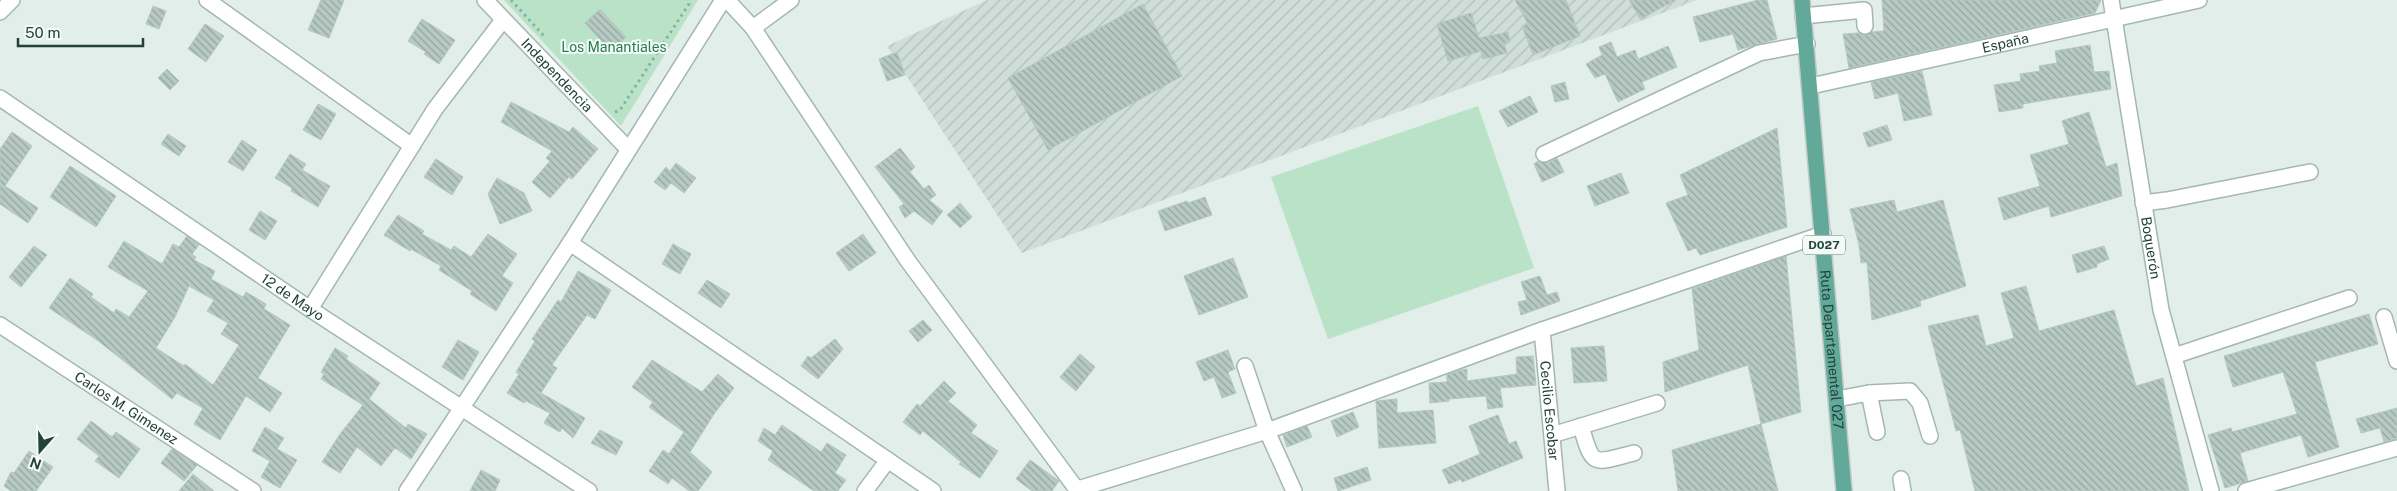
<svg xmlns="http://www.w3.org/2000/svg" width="2397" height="491" viewBox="0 0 2397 491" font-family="'Public Sans',sans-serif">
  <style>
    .industrial { fill: url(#industrial-furrows) }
    .park { fill: #b9e2c6 }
    .building { fill: url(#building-back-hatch); stroke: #b4c9c1; fill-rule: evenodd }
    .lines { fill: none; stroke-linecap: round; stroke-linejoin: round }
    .minor-casing { stroke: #a4b7b1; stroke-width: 18 }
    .major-casing { stroke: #c1cac8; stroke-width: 18 }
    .path { stroke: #7fb5a7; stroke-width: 3; stroke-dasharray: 2.5 4; stroke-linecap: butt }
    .minor { stroke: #fff; stroke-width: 15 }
    .major { stroke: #62a99a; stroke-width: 15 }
    .labels { text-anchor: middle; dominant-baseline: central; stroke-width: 4; stroke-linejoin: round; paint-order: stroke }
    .shield { fill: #f4faf7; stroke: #607973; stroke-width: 1 }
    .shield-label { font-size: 12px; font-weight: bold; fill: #20423a }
    .street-label { font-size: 14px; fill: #20423a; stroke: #f4faf7 }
    .park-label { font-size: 14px; fill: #257d4b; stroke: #f4faf7 }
  </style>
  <defs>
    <pattern id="industrial-furrows" width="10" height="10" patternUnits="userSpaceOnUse" patternTransform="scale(1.25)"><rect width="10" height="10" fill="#d0ded9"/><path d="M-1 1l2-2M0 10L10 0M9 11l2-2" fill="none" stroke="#b2c0bb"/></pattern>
    <pattern id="building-back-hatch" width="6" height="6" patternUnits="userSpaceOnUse" patternTransform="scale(1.25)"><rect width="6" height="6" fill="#b7c9c3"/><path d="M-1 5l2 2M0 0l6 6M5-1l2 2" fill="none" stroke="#94a59f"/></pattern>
  </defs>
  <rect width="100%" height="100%" fill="#e2eee9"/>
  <path class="industrial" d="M987 0H1697L1022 253 887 46Z"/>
  <path class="park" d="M504 0H698L621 126Z
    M1478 106 1534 268 1328 339 1271 177Z"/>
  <path class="building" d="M321 0H344L329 38 308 30Z
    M1515 0H1566L1580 36 1533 55 1522 26 1528 24Z
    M1629 0H1676L1640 19Z
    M1758 0H1767L1777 39 1738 50 1733 34 1700 42 1693 17Z
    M1882 0H2101L2095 13 1849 68 1843 34 1859 33 1866 35 1872 32 1884 31Z
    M1143 4 1182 76 1048 150 1008 78Z
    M153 6 166 11 159 29 146 24Z
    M600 9 626 37 611 51 585 23Z
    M1471 13 1479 38 1508 32 1510 42 1504 43 1507 53 1483 59 1481 51 1448 61 1437 24Z
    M422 19 455 40 439 64 424 54 426 52 408 41Z
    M205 24 224 36 206 62 188 49Z
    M1611 42 1617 57 1635 50 1638 59 1668 46 1677 67 1642 82 1645 89 1618 102 1605 74 1595 78 1586 64 1602 55 1599 47Z
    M2090 45 2094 72 2109 71 2111 89 2023 104V108L1999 112 1994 85 2021 81 2020 74 2040 71 2039 66 2057 63 2055 51Z
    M897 52 905 75 887 81 879 59Z
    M167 69 179 81 170 90 158 78Z
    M1922 71 1932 115 1904 121 1898 93 1875 99 1871 82Z
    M1565 82 1569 99 1555 102 1551 86Z
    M1530 96 1538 112 1508 127 1499 111Z
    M511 102 569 132 573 127 598 149 572 179 569 177 550 198 532 182 550 161 546 158 552 151 501 122Z
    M318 104 336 114 321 140 303 130Z
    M2089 112 2106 167 2117 163 2122 196 2051 217 2049 206 2004 220 1998 198 2040 186 2030 155 2069 144 2062 121Z
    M1887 125 1892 140 1868 147 1863 133Z
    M1777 128 1787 227 1700 255 1696 248 1688 251 1666 203 1688 195 1680 175Z
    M12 132 32 146 5 186 38 208 28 223 0 204V149Z
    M168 134 186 146 179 156 161 144Z
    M242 140 257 150 243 171 228 162Z
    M900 148 915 167 910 172 924 189 929 185 936 195 929 200 943 211 932 225 914 211 905 218 899 207 904 204 875 167Z
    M290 154 306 164 302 170 330 186 318 207 291 191 292 188 275 178Z
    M1557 158 1564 172 1542 182 1534 164 1538 161 1548 163Z
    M436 159 463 177 452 195 424 177Z
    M676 163 696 178 684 193 671 183 665 190 654 182 666 167 670 171Z
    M70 166 116 196 96 227 50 197Z
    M1621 173 1629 193 1595 206 1587 186Z
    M497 178 524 193 532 211 500 224 488 194Z
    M1205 197 1212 215 1165 231 1158 211 1187 201 1188 203Z
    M1894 200 1897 212 1943 200 1966 286 1920 301 1921 306 1872 320 1867 262 1861 263 1859 245 1850 209Z
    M960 203 972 217 960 228 947 215Z
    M260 211 277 221 265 240 249 230Z
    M398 215 424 231 422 234 451 250 454 246 471 257 488 234 517 254 502 276 513 283 496 311 470 294 472 291 439 270 441 266 411 249 410 251 384 235Z
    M863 234 876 253 849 271 836 253Z
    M187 236 199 245 192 254 196 257 194 260 215 271 211 279 243 297 246 292 266 304 264 309 290 325 258 378 282 393 270 412 246 396 220 440 194 424 203 408 177 393 172 399 97 340 49 308 70 278 93 294 91 297 114 313 116 309 129 317 148 291 108 267 124 241 162 264 173 244 179 247ZM189 286 214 300 207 311 228 323 221 334 239 345 213 385 185 364 184 366 156 348 175 317Z
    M673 244 691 254 680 274 662 264Z
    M34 246 47 255 21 287 9 277Z
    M2104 246 2109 259 2097 264V267L2077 273 2072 255Z
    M1786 256 1801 412 1761 424 1748 365 1665 392 1663 362 1699 350 1692 289Z
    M1233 258 1248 297 1199 315 1184 276Z
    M578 271 611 290 595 319 587 315 552 365 557 368 541 393 585 418 573 438 562 428 560 432 544 423 550 413 526 401 524 403 507 393 519 374 516 372 535 341 532 339 558 300 561 302Z
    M1540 276 1547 295 1557 292 1560 301 1521 315 1518 302 1527 300 1521 282Z
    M707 280 730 294 721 308 698 293Z
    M2026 286 2039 331 2114 310 2136 386 2163 378 2189 491H1975L1960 430 1956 431 1928 326 1978 315 1986 346 2014 338 2001 293Z
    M2369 314 2378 344 2315 362 2339 447 2308 457 2301 435 2240 453 2248 481 2225 488 2208 435 2231 428 2232 432 2297 414 2283 372 2233 387 2224 356Z
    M923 320 932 330 918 342 909 331Z
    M835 339 843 349 818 379 801 366 808 356 811 358Z
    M458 340 479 352 463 380 442 367Z
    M1604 346 1607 381 1574 383 1571 348Z
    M335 348 348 356 346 359 380 383 369 399 406 428 408 424 427 434 411 459 395 448 381 466 357 447 340 473 322 462 340 434 363 405 321 379 324 374 321 372Z
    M1228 350 1235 369 1228 372 1236 393 1222 398 1214 377 1204 381 1196 362Z
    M1080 354 1095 367 1076 391 1060 377Z
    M1533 356 1536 385 1500 388 1503 407 1488 409 1486 396 1449 399V401L1430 403 1429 383 1447 382V375L1461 370 1467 369V381L1517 374 1516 357Z
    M652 360 702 392 718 374 734 388 714 414 690 452 712 472 698 491H689L672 478 668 484 649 471 663 450 669 454 684 432 649 407 653 402 632 387Z
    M944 381 956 393 948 401 977 425 971 433 998 451 980 478 959 464 961 462 923 431 920 435 903 422 917 404 920 406Z
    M1397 399V413L1433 410 1436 443 1379 448 1376 401Z
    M2397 408V438L2384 442 2380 428 2361 433 2356 419Z
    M1353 412 1359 427 1337 437 1331 421Z
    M1498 415 1509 444 1516 441 1523 458 1462 482 1461 479 1449 484 1442 470 1480 454 1469 426Z
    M91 421 112 437 116 432 140 449 119 478 95 461 99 456 77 439Z
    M1761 424 1778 491H1678L1672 450Z
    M782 425 821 452 827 443 846 455 835 473 846 480 838 491H814L768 460 773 451 758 441 764 428 775 435Z
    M1307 426 1312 437 1287 447 1283 435Z
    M265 427 284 438 277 449 297 460 280 488 261 477 270 461 252 451Z
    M600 430 623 442 616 455 591 443Z
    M172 449 197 465 184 481 161 463Z
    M29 451 53 467 36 491H11L4 486 11 472 14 473Z
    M1030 460 1059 481 1052 491H1032L1016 479Z
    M1367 467 1371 480 1338 491 1334 478Z
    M481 470 500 480 495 491H470Z
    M193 474 214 491H179Z"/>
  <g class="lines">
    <g class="minor-casing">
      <g id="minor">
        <path d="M207 0 412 146"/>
        <path id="s1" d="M485 0 628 149"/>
        <path d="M727 0 753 28 908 261 1078 491"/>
        <path id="s2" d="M2111 0 2161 310 2211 491"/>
        <path d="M0 12 12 0"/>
        <path d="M1803 16 1864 10 1865 26"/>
        <path d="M753 28 791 0"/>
        <path id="s3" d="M1811 86 2199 0"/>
        <path id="s4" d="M0 98 310 309 589 491"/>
        <path d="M1544 154 1759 53 1807 44"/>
        <path d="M2143 203 2167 200 2310 172"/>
        <path d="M570 243 933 491"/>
        <path d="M310 309 435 109 503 20"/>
        <path d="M2384 317 2397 361"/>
        <path id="s5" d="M0 325 253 491"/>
        <path id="s6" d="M1542 330 1557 491"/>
        <path d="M2174 356 2349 298"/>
        <path d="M1245 366 1267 431 1294 491"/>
        <path d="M1869 393 1877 432"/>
        <path d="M1837 399 1869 393 1910 391 1920 403 1930 436"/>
        <path d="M1581 426C1593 469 1593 463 1634 453"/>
        <path d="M1552 435 1657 403"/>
        <path d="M1901 479 1903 491"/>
        <path d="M1078 489 1267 431 1542 330 1823 234"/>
        <path d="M407 491 570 243 723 0"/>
        <path d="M865 491 888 460"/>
        <path d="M2246 491 2397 448"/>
      </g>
    </g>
    <g class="major-casing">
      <g id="major">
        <path id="s7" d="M1802 0 1844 491"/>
      </g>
    </g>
    <path class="path" d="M511 0 544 36
      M615 112 620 110 689 4V0"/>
    <use href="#minor" class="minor"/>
    <use href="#major" class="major"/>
  </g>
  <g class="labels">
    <rect class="shield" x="1803" y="235.5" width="42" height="19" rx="4"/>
    <g class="shield-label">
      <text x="1824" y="245">D027</text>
    </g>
    <g class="street-label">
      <text stroke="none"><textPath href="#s3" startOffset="199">España</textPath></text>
      <text stroke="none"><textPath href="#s1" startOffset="104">Independencia</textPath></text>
      <text stroke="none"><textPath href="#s2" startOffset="251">Boquerón</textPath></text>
      <text stroke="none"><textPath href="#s4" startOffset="354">12 de Mayo</textPath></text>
      <text stroke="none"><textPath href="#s7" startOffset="351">Ruta Departamental 027</textPath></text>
      <text stroke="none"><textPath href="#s5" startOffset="151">Carlos M. Gimenez</textPath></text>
      <text stroke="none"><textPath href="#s6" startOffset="81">Cecilio Escobar</textPath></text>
    </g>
    <g class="park-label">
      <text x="614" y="47">Los Manantiales</text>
    </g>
  </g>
  <g transform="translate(40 451) rotate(200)" stroke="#f4faf7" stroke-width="4" paint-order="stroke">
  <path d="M0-4L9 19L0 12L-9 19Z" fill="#20423a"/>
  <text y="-8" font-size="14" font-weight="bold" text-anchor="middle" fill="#20423a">N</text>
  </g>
  <path d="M18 38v8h125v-8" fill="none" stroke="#20423a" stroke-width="2.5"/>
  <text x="25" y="38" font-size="15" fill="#20423a" stroke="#f4faf7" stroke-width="4" paint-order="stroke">50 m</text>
</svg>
